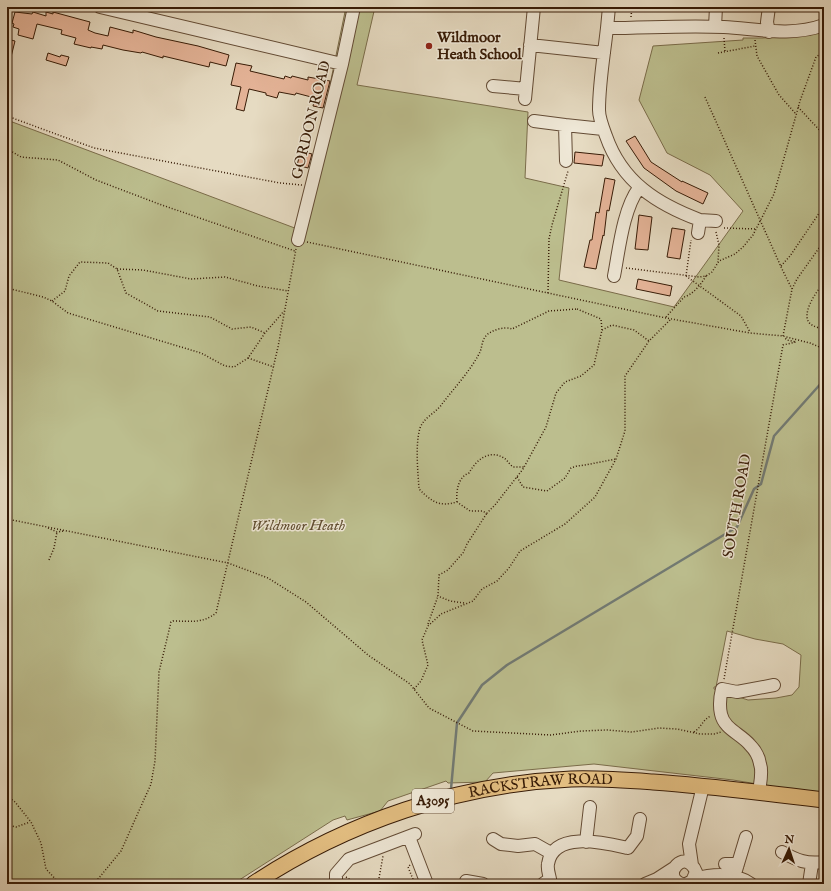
<svg xmlns="http://www.w3.org/2000/svg" width="831" height="891" viewBox="0 0 831 891" font-family="'IM FELL English',serif">
  <style>
    .green { fill: #bcbe8e; stroke: #7a6c4a; fill-rule: evenodd }
    .lines { fill: none; stroke-linecap: round; stroke-linejoin: round }
    .stream { stroke: #727a73; stroke-width: 2.5 }
    .building { fill: #e5b498; stroke: #371b06 }
    .minor-casing { stroke: #634b35; stroke-width: 14 }
    .major-casing { stroke: #371b06; stroke-width: 17 }
    .path { stroke: #371b06; stroke-width: 1.5; stroke-dasharray: 1 2; stroke-linecap: butt }
    .minor { stroke: #efe8d7; stroke-width: 12 }
    .major { stroke: #e3be81; stroke-width: 15 }
    .poi-dot { fill: #8f2418; stroke: #efe8d7; stroke-width: 1.5 }
    .labels { text-anchor: middle; dominant-baseline: central; stroke-width: 3; stroke-linejoin: round; paint-order: stroke }
    .shield { fill: #efe8d7; stroke: #6e5845; stroke-width: 1 }
    .shield-label { font-size: 14px; font-weight: bold; fill: #371b06 }
    .poi-label { font-size: 15px; font-weight: bold; fill: #371b06; stroke: #efe8d7; text-anchor: start }
    .street-label { font-size: 15px; fill: #371b06; stroke: #efe8d7 }
    .park-label { font-size: 15px; font-style: italic; fill: #5f4c2f; stroke: #efe8d7 }
  </style>
  <rect width="100%" height="100%" fill="#e6dbc2"/>
  <filter id="stains"><feTurbulence type="fractalNoise" baseFrequency=".005" numOctaves="4"/><feColorMatrix values="0 0 0 0 .2 0 0 0 0 .09 0 0 0 0 .02 0 0 0 .5 -.17"/></filter>
  <radialGradient id="worn" r=".72"><stop offset=".6" stop-color="#630" stop-opacity="0"/><stop offset="1" stop-color="#630" stop-opacity=".3"/></radialGradient>
  <path class="green" d="M346 7H375L357 85 528 112 525 178 569 188 559 280 674 307 743 211 710 175 667 153 639 100 653 46 743 40V38H762L810 35 824 28V795L733 780 594 764 493 773 485 782 448 783 446 781 388 801 380 811 347 820 345 816 333 820 233 884H7V120L300 230ZM727 631 755 639 783 644 801 655 799 687 792 695 776 698 748 700 714 689V687H716Z"/>
  <g class="lines">
    <path class="stream" d="M449 791 451 789 457 723 482 685 507 665 737 527 754 489 761 484 774 436 824 380"/>
  </g>
  <path class="building" d="M15 12 32 14 33 12 46 16V12L53 14V12L90 22 88 30 95 33 108 36 110 27 133 33V30L156 37 198 46 229 55 226 66 210 62 209 67 163 56V58L142 52 141 53 123 50 103 45 102 49 91 47V48L74 44 76 38 61 34 62 30 37 24 33 39 18 35 19 29 13 27 14 24 12 23Z
    M7 39 15 41 9 65H7Z
    M48 53 60 57 61 55 69 57 66 66 46 60Z
    M236 63 252 66 250 71 284 79 285 76 291 78 292 76 308 80V77L330 81 323 108 313 106 315 98 296 93 295 95 279 92 277 98 266 95V93L249 89 244 111 236 109 241 87 231 85Z
    M635 136 651 162 682 182V181L708 193 703 204 676 191 644 168 626 141Z
    M301 151 312 154 308 168 297 165Z
    M575 152 604 155 602 166 574 163Z
    M605 178 615 180 609 211 607 210 604 236 603 235 596 269 584 267 590 240H592L596 212 599 213Z
    M639 215 652 217 648 250 635 249Z
    M672 228 685 230 680 259 667 257Z
    M638 279 672 286 670 296 636 289Z"/>
  <g class="lines">
    <g class="minor-casing">
      <path id="minor" d="M100 7 342 64
        M769 7 767 22 769 32
        M715 27 716 7
        M607 28 609 7
        M530 45 604 53
        M493 86 526 89
        M525 99 534 7
        M534 121 565 125
        M566 161 565 125 603 129
        M700 220 716 221
        M698 233 700 220C657 204 622 182 606 136 603 128 599 118 599 110 599 83 604 55 607 28 646 28 685 25 724 27 758 29 791 37 824 25
        M298 240 342 64 354 7
        M614 276C619 250 623 209 639 188
        M759 792C760 783 763 772 760 764 759 757 755 750 750 745 741 734 724 729 721 714 719 705 720 697 722 689L737 692 774 685
        M409 837 427 884
        M493 839 501 844 518 846 535 844 551 853
        M586 842 590 807
        M782 852C798 861 806 864 824 862
        M725 864H738
        M692 865 689 844 703 786
        M734 877 746 837
        M694 879C712 874 734 872 751 884
        M466 881 483 884
        M336 884V874L349 859 415 834
        M543 884 550 879C549 874 547 869 548 864 553 830 605 843 628 848L637 836 640 819
        M645 884 657 879 674 868
        M682 884C659 876 686 846 696 872L692 881 686 884
        M809 884 812 864"/>
    </g>
    <g class="major-casing">
      <g id="major">
        <path id="s1" d="M253 884C347 822 458 784 571 779 598 778 625 780 653 782 710 786 767 793 824 800"/>
      </g>
    </g>
    <path class="path" d="M778 11 783 7
      M631 17 632 7
      M724 38 725 52
      M755 40 757 56 779 95 796 114
      M718 53 755 46
      M705 97 782 269 792 289
      M798 107 824 135
      M7 116 94 148 280 183 302 185
      M7 121 8 116
      M7 149 21 157 58 160 96 180 159 204 295 251
      M724 228 756 229
      M716 232 719 245 718 262
      M307 242 666 318 750 333 783 336 810 343 824 349
      M781 266 790 256 824 206
      M626 268 699 277 706 276 712 272 719 261 735 254 743 247 753 235 774 194 800 101 816 57 822 53V37
      M117 269 143 270 191 279 225 277 258 286 288 291
      M686 276 741 316 750 332
      M686 276 691 240
      M824 283C817 290 798 317 812 325 815 327 820 328 824 329
      M7 288 43 297 52 301 68 313 201 353 225 366 234 367 248 358 265 333 284 311
      M548 293 549 239 552 225 568 171
      M52 301 65 291 69 276 80 262 108 263 117 269 126 293 158 311 210 317 232 329 251 327 265 333
      M577 309 601 319 602 330 594 365 581 376 565 382 556 393 546 427 523 469 495 505 487 513 482 511H470L457 502C439 507 432 502 419 489 418 472 415 445 420 428 424 417 436 413 442 404 455 387 471 370 480 352 482 347 482 341 485 337 490 330 505 326 512 329L549 311Z
      M666 317 684 297C694 294 701 284 706 276
      M602 330 612 325 634 330 649 341
      M783 336 792 289 797 279 824 241
      M248 358 274 367
      M517 477 523 487 547 491 565 478 571 468 577 466 585 465 616 459
      M457 502C456 491 458 477 469 473 476 460 489 449 504 458 507 460 509 464 513 467H524
      M7 519 228 563 268 578 306 602 368 655 410 684 429 708 473 731 551 735 581 731 607 730 632 732 659 728 677 729 700 734H714L721 732
      M48 528 57 532 65 531
      M49 560 54 548 57 532
      M464 603 450 601 438 596 439 575 448 570 463 553 467 544 487 513
      M428 624 438 596
      M724 679 783 345 796 342 787 340 784 337
      M414 689 421 681 428 665 422 640 428 626 441 614 473 601 482 589 497 581 509 568 520 551 565 524 595 497 616 459 625 431V376L649 341 671 319
      M694 732C701 728 703 719 711 716
      M7 796 15 802 31 822 41 843 46 869 60 884
      M7 825 16 827 30 822
      M410 865 408 867 415 884
      M346 877 357 884
      M94 884 121 851 151 784 155 761 159 672 171 622 173 621C190 621 202 624 216 613L278 347 296 249
      M378 884 383 856"/>
    <use href="#minor" class="minor"/>
    <use href="#major" class="major"/>
  </g>
  <circle class="poi-dot" cx="429" cy="46" r="4"/>
  <g class="labels">
    <rect class="shield" x="412" y="789" width="42" height="24" rx="3"/>
    <g class="shield-label">
      <text x="433" y="801">A3095</text>
    </g>
    <g class="poi-label">
      <text x="437" y="37">Wildmoor<tspan x="437" dy="17">Heath School</tspan></text>
    </g>
    <g class="street-label">
      <text transform="translate(311 120) rotate(-76)">GORDON ROAD</text>
      <text transform="translate(737 506) rotate(-80)">SOUTH ROAD</text>
      <text stroke="none"><textPath href="#s1" startOffset="308">RACKSTRAW ROAD</textPath></text>
    </g>
    <g class="park-label">
      <text x="298" y="525">Wildmoor Heath</text>
    </g>
  </g>
  <rect width="831" height="891" fill="none" stroke="#e6dbc2" stroke-width="24"/>
  <rect x="8" y="8" width="815" height="875" fill="none" stroke="#371b06" stroke-width="2"/>
  <rect x="12" y="12" width="807" height="867" fill="none" stroke="#371b06"/>
  <g transform="translate(789 849) rotate(3)" stroke="#efe8d7" stroke-width="3" paint-order="stroke">
  <path d="M0-3L7 15L0 10L-7 15Z" fill="#371b06"/>
  <text y="-6" font-size="11" font-weight="bold" text-anchor="middle" fill="#371b06">N</text>
  </g>
  <rect width="100%" height="100%" filter="url(#stains)"/>
  <rect width="100%" height="100%" fill="url(#worn)"/>
</svg>
